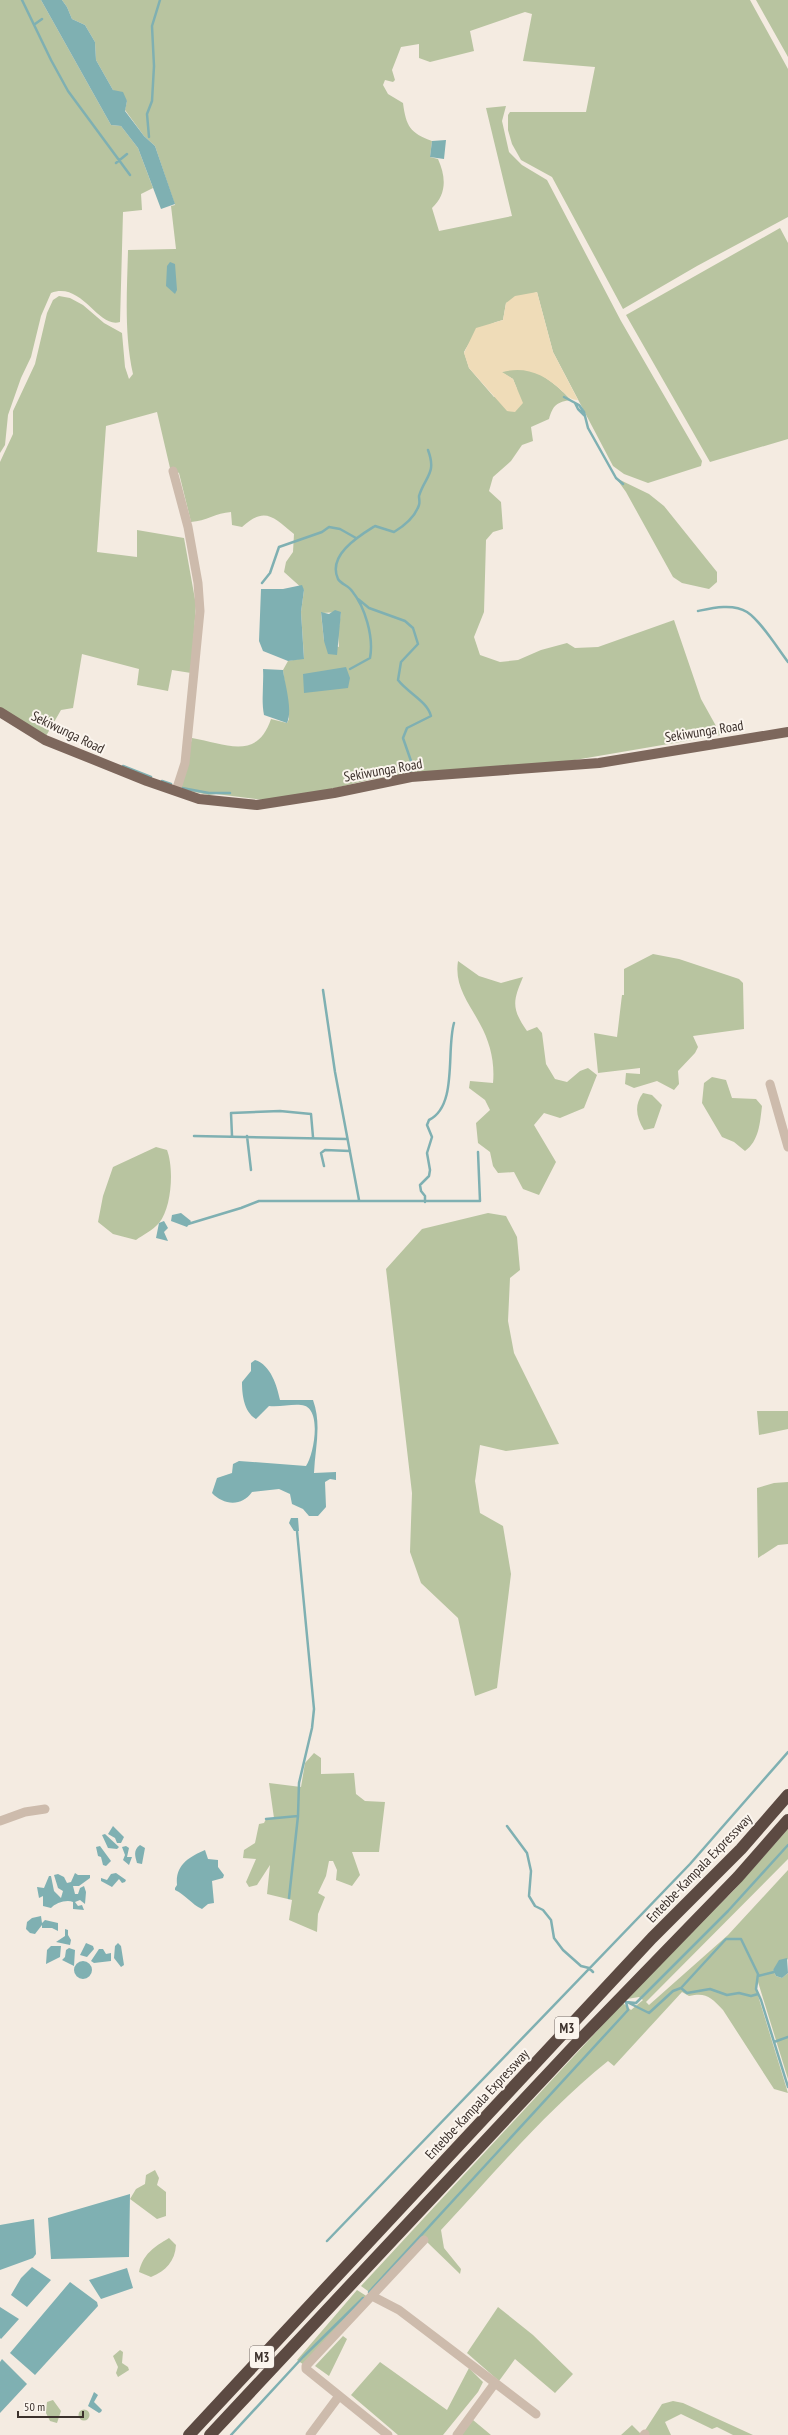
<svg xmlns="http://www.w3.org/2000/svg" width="788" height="2435" viewBox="0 0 788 2435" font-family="'PT Sans Narrow',sans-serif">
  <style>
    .green { fill: #b8c4a0; fill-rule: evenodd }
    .sand { fill: #efdcb8 }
    .water { fill: #7fb0b2 }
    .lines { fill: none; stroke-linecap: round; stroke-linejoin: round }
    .stream { stroke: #7fb0b2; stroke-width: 2.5 }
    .minor { stroke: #cdbbac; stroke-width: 9 }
    .major { stroke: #7d675c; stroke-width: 10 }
    .highway { stroke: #5c4a42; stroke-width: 12 }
    .labels { text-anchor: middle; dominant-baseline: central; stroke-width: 4; stroke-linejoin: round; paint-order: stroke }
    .shield { fill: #fbf5ee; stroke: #756b66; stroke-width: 1 }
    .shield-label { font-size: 13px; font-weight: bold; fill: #3b302b }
    .street-label { font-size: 14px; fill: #3b302b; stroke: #fbf5ee }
  </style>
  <rect width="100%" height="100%" fill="#f4ebe1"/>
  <path class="green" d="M0 0H41L111 125 121 126 138 148 153 188 141 194 142 210 123 212 120 322C98 329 82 281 51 293L41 316 31 357 21 378 8 415 5 445 0 453Z
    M62 0H750L788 69V217L697 266 623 309 552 177 521 160 512 144 508 130V115L510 112H586L595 67 523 61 532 14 525 12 470 31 474 51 430 62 419 58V44L401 47 392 70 395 80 393 82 385 80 383 85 388 94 403 103C406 126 410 133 432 141L430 157 438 159C446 177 447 194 432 208L439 231 512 216 486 108 506 106 502 121 509 152 522 165 547 180 621 321 702 461 701 466 648 483 624 474 613 466 553 352 537 292 506 303 503 320C483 325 474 334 464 352L469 368 494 397 517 389 513 379 501 372C509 370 518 367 527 369 543 373 560 388 571 400 557 402 553 405 549 419L531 427 533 441 522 445 511 461 493 477 489 491 501 502 503 529 493 532 486 540 484 612 474 637 480 655 500 662 518 660 541 650 567 643 575 648 598 647 674 620 701 699 721 735 569 761 422 772 372 779 319 792 263 800 216 794 209 795 180 789 192 738C226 744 257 761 271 719L287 723 289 719 283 670 288 661 304 658 301 612 304 590 284 572 286 562 293 552 294 534C273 517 265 506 242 527L232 525 231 512C216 513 206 521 191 522L179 473 170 468 157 412 106 426 97 552 137 557V530L184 538 196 605 191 673 172 670 168 691 137 685 139 669 82 654 73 708 61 710 46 736 0 708V462L13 434V411L35 364 47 313 53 300 59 296 70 298 83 305 104 323 122 333 125 367 129 379 133 374C124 334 127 292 128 250L176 249 171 206 175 205 155 146 144 136 125 110 127 101 113 90 96 60 95 42 85 25 72 19 67 7ZM341 612 338 634 339 647 324 641 321 613Z
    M756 0H788V57Z
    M780 228 788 243V439L710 462 626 315Z
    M616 478 649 494 664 506 717 572V582L709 589 682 583 673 577 626 492Z
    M653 954 679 959 739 979 743 983 744 1029 693 1036 698 1047 695 1053 678 1071 679 1084 674 1090 657 1081 634 1088 625 1084 626 1073 640 1074V1068L598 1073 594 1033 617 1037 622 995H624V969Z
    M458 961 479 976 501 983 523 977C513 1001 511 1008 527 1031L537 1027 542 1033 546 1064 555 1079 567 1082 580 1071 588 1068 597 1075 584 1108 560 1118 544 1113 534 1125 556 1162 539 1195 523 1189 514 1172 498 1173 493 1166 490 1152 478 1143 476 1123 490 1110 485 1100 469 1088 470 1081 493 1083C495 1062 490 1042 480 1024 469 1003 454 986 458 961Z
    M712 1077 726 1080 732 1098 756 1099 762 1106C760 1123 759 1141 745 1151L734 1142 722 1137 702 1103 704 1083Z
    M643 1093 652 1095 662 1105 654 1128 644 1130C636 1117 634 1105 643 1093Z
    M156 1147 167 1150C174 1168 172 1207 159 1223 153 1230 143 1235 136 1240L113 1234 98 1222 103 1196 113 1167Z
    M488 1213 506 1216 517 1237 520 1270 510 1278 508 1321 514 1353 559 1444 506 1451 480 1445 475 1481 480 1513 503 1526 511 1574 497 1688 475 1696 458 1618 421 1583 410 1552 412 1493 386 1269 422 1229Z
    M757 1411H788V1429L759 1435Z
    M788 1482V1544L778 1545 758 1558 757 1488 774 1483Z
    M314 1753 321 1758V1774L354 1773 356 1794 365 1801 385 1802 379 1852H352L360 1875 352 1886 336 1880 337 1870 333 1861H329L326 1876 318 1893 325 1897 318 1914 317 1932 289 1920 292 1900 267 1894 270 1865 257 1885 249 1887 246 1882 256 1859 243 1858 244 1850 255 1843 259 1824 264 1823 266 1819 274 1818 269 1783 301 1787 305 1763Z
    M788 1829V1859L646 2002 649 2005 728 1935 788 1870V1959L773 1970 776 1976 782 1978 788 1973V2079L758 1982 756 1989 788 2093 774 2089 723 2010C711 1997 706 1992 689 1996L682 1992 614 2066 608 2061C546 2111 495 2172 441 2230L444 2248 461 2269 460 2274 427 2242 372 2294 361 2286 623 2003 631 2010 643 2000 639 1997 627 1999 735 1889Z
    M155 2170 159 2178 157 2185 166 2192V2216L157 2219 130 2199 136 2189 145 2184 146 2175Z
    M169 2238 176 2245C175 2261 166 2271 151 2277L139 2272C143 2254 154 2247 169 2238Z
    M357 2290 368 2297 304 2365 297 2360Z
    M498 2307 533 2335 573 2374 555 2393 515 2359 499 2381 467 2353Z
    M343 2336 347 2339 329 2376 315 2366Z
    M120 2350 123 2352 122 2363 128 2367 129 2370 118 2377 116 2373 118 2367 113 2356Z
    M380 2362 447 2410 469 2368 483 2382 478 2392 443 2435H398L351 2395Z
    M53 2400 61 2411 57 2423 50 2421 46 2413 47 2402Z
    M673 2401 683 2403 753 2435H733L717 2427 712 2429 681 2414 665 2422 671 2435H621L632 2425 642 2435 662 2404Z
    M78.5 2415a5.5 5.5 0 1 1 11 0a5.5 5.5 0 1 1-11 0Z
    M473 2420 491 2435H461Z"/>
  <path class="sand" d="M537 292 553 352 578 400C570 400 568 396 562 391 544 374 526 366 502 372L513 379 523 403 515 412 507 411 469 368 464 353 476 328 503 320 506 303 515 296Z"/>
  <path class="water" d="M41 0H62L67 7 72 19 85 25 95 42 96 60 113 90 123 92 127 101 125 111 144 136 155 146 175 204 161 209 138 148 121 126 111 125Z
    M446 140 444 159 430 157 432 141Z
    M170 262 175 264 177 290 175 294 166 286 167 266Z
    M302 585 304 590 301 612 304 659 288 661 263 651 259 641 261 589H283Z
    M335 610 341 612 337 655 328 654 324 641 321 612 329 614Z
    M346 667 350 678 348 688 304 693 303 674Z
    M263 669 283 670C285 685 293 710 287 723L264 715C261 700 264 684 263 669Z
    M181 1213 191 1221 187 1227 171 1221 172 1215Z
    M164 1221 168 1228 164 1232 168 1241 156 1238 159 1223Z
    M255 1360C271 1365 277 1386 280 1400H313C322 1425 315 1448 314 1473L336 1472V1480L330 1479 325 1482 326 1507 318 1516H309L303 1509 292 1504 290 1494 279 1489 252 1492C242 1507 223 1505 212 1493L217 1478 232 1473 233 1464 239 1461 306 1466C314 1455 323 1406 301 1405 291 1404 281 1407 269 1406L256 1419C244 1412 242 1395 242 1382L251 1371V1363Z
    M291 1518H298L299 1531H294L289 1523Z
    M113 1826 124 1837 121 1843H117L115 1838 108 1834Z
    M105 1834 119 1847 117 1849 108 1848 102 1835Z
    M140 1845 145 1848 142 1864 137 1863C135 1856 133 1850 140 1845Z
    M100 1846 111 1861 106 1866 103 1865 101 1857 98 1856 96 1847Z
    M126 1846 129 1848 127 1857H132L129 1865 123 1860 125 1855 122 1847Z
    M205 1850 208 1859 218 1860V1867L224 1875 223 1878 212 1881 214 1903 208 1904 202 1909C191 1904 186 1895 175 1890V1888L177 1885C175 1865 189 1857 205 1850Z
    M75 1873 78 1875H90V1878L79 1886H73L75 1894H78L80 1888 84 1886 86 1892 85 1904 80 1900 75 1902 78 1906 82 1905 84 1910 73 1909V1902C67 1899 55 1903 51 1908L43 1906V1896L39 1898 37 1887 44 1888 49 1876H51L54 1891 61 1898 63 1891 58 1888 54 1875 58 1874 64 1877 67 1883 71 1882Z
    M116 1873 126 1880 125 1882 122 1883 119 1879 112 1887 101 1881V1878L107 1880 111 1874Z
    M41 1916 42 1923 45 1920 58 1923V1931L52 1928H42V1925L35 1934 30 1933 26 1929 27 1922 32 1918Z
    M65 1929 68 1930V1935L71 1940 70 1945 56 1942 65 1936Z
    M86 1943 93 1946 94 1949 87 1957 80 1955Z
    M118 1943 121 1946 124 1965 121 1967 114 1958 115 1946Z
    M51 1946H61L60 1957 46 1964 47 1950Z
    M69 1948 75 1950 74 1966 62 1960 65 1957 66 1950Z
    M99 1949H103L106 1954 111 1953V1961L94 1963 91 1961Z
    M787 1958 788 1973 782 1978 776 1976 773 1970 779 1960Z
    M74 1970a9 9 0 1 1 18 0a9 9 0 1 1-18 0Z
    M130 2194 129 2257 51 2259 48 2218Z
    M34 2219 36 2254 33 2258 0 2270V2225Z
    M32 2267 51 2280 27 2307 11 2295 21 2278Z
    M127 2268 133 2288 101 2299 89 2280Z
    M70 2282 97 2302 98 2306 35 2375 10 2353Z
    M0 2307 19 2319 1 2339 0 2338Z
    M2 2359 27 2384 0 2413V2362Z
    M94 2392 98 2395 94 2402 102 2410 101 2412 99 2413 88 2406Z"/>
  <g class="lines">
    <path class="stream" d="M22 0 51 60 68 91 130 175
      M35 24 42 19
      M149 137 147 114 152 101 154 66 152 26 160 0
      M116 163 127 154
      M564 397 579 405 584 412 588 428 616 478 623 484
      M575 403 578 409 585 416
      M262 583 270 573 279 547 322 532 329 527 340 529 356 538
      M358 599 369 608 405 621 413 628 418 644 401 662 398 680C408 693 427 701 431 716L407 728 403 738 411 761 410 773
      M698 611C712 608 733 603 747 612 761 621 778 649 788 662
      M350 669 370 658C374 637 365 607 352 591 349 586 341 584 338 579 327 555 359 536 375 526L394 532C404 526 415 517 419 505 420 502 419 499 419 496 425 476 437 474 428 450
      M123 766 151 777
      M162 781 171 784
      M182 788 209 793H230
      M323 990 335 1072 359 1200
      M194 1136 347 1139
      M232 1136 231 1113 280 1111 311 1114 313 1137
      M247 1136 251 1170
      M324 1166 321 1153 325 1150 350 1151
      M425 1202V1196L421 1191 420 1185 429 1176 430 1170 427 1153 432 1137 427 1125 429 1120C458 1106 446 1050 454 1023
      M188 1224 241 1208 259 1201H480L478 1152
      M266 1819 298 1816
      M507 1826 527 1853 531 1871 529 1896 535 1906 543 1910 551 1920 554 1938 563 1950 581 1966 589 1968 593 1972
      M289 1898 298 1816 299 1783 312 1728 314 1709 297 1531
      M758 1976 774 1972
      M681 1988 726 1939H741L758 1974 756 1989 761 2000 788 2087
      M626 2002 636 2003 728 1911 788 1845
      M629 2003 649 2013 673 1991 681 1988 687 1993 710 1989 727 1995 739 1993 751 1996 758 1994
      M774 2042 788 2037
      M327 2241 690 1864 788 1752
      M369 2292 628 2010 626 2002
      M231 2435 303 2357 363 2298"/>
    <path class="minor" d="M173 471 188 527 198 583 200 611 185 763 176 791
      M770 1084 788 1147
      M0 1821 25 1812 45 1809
      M372 2296 399 2310 536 2414
      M310 2435 339 2396
      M388 2435 306 2369V2366L424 2240
      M457 2435 495 2383
      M644 2435 645 2434"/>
    <path class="major" d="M0 712 45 740 147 781 199 799 257 805 334 793 411 777 599 763 788 732"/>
    <path class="highway" d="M189 2435 652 1938 741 1849 788 1795
      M210 2435 575 2045 738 1877 788 1820"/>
  </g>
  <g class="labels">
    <g class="shield">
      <rect x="555" y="2017" width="24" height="22" rx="3"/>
      <rect x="250" y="2346" width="24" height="22" rx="3"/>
    </g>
    <g class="shield-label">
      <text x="567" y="2028">M3</text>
      <text x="262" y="2357">M3</text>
    </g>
    <g class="street-label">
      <text transform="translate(704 731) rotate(-9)">Sekiwunga Road</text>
      <text transform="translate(68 732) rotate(26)">Sekiwunga Road</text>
      <text transform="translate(383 770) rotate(-10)">Sekiwunga Road</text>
      <text transform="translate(699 1868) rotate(-46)">Entebbe-Kampala Expressway</text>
      <text transform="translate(477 2104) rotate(-47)">Entebbe-Kampala Expressway</text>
    </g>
  </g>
  <path d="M18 2411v6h65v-6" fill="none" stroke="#3b302b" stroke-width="2"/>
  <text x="24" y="2411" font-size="12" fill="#3b302b" stroke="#fbf5ee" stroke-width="3" paint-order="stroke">50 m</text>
</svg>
